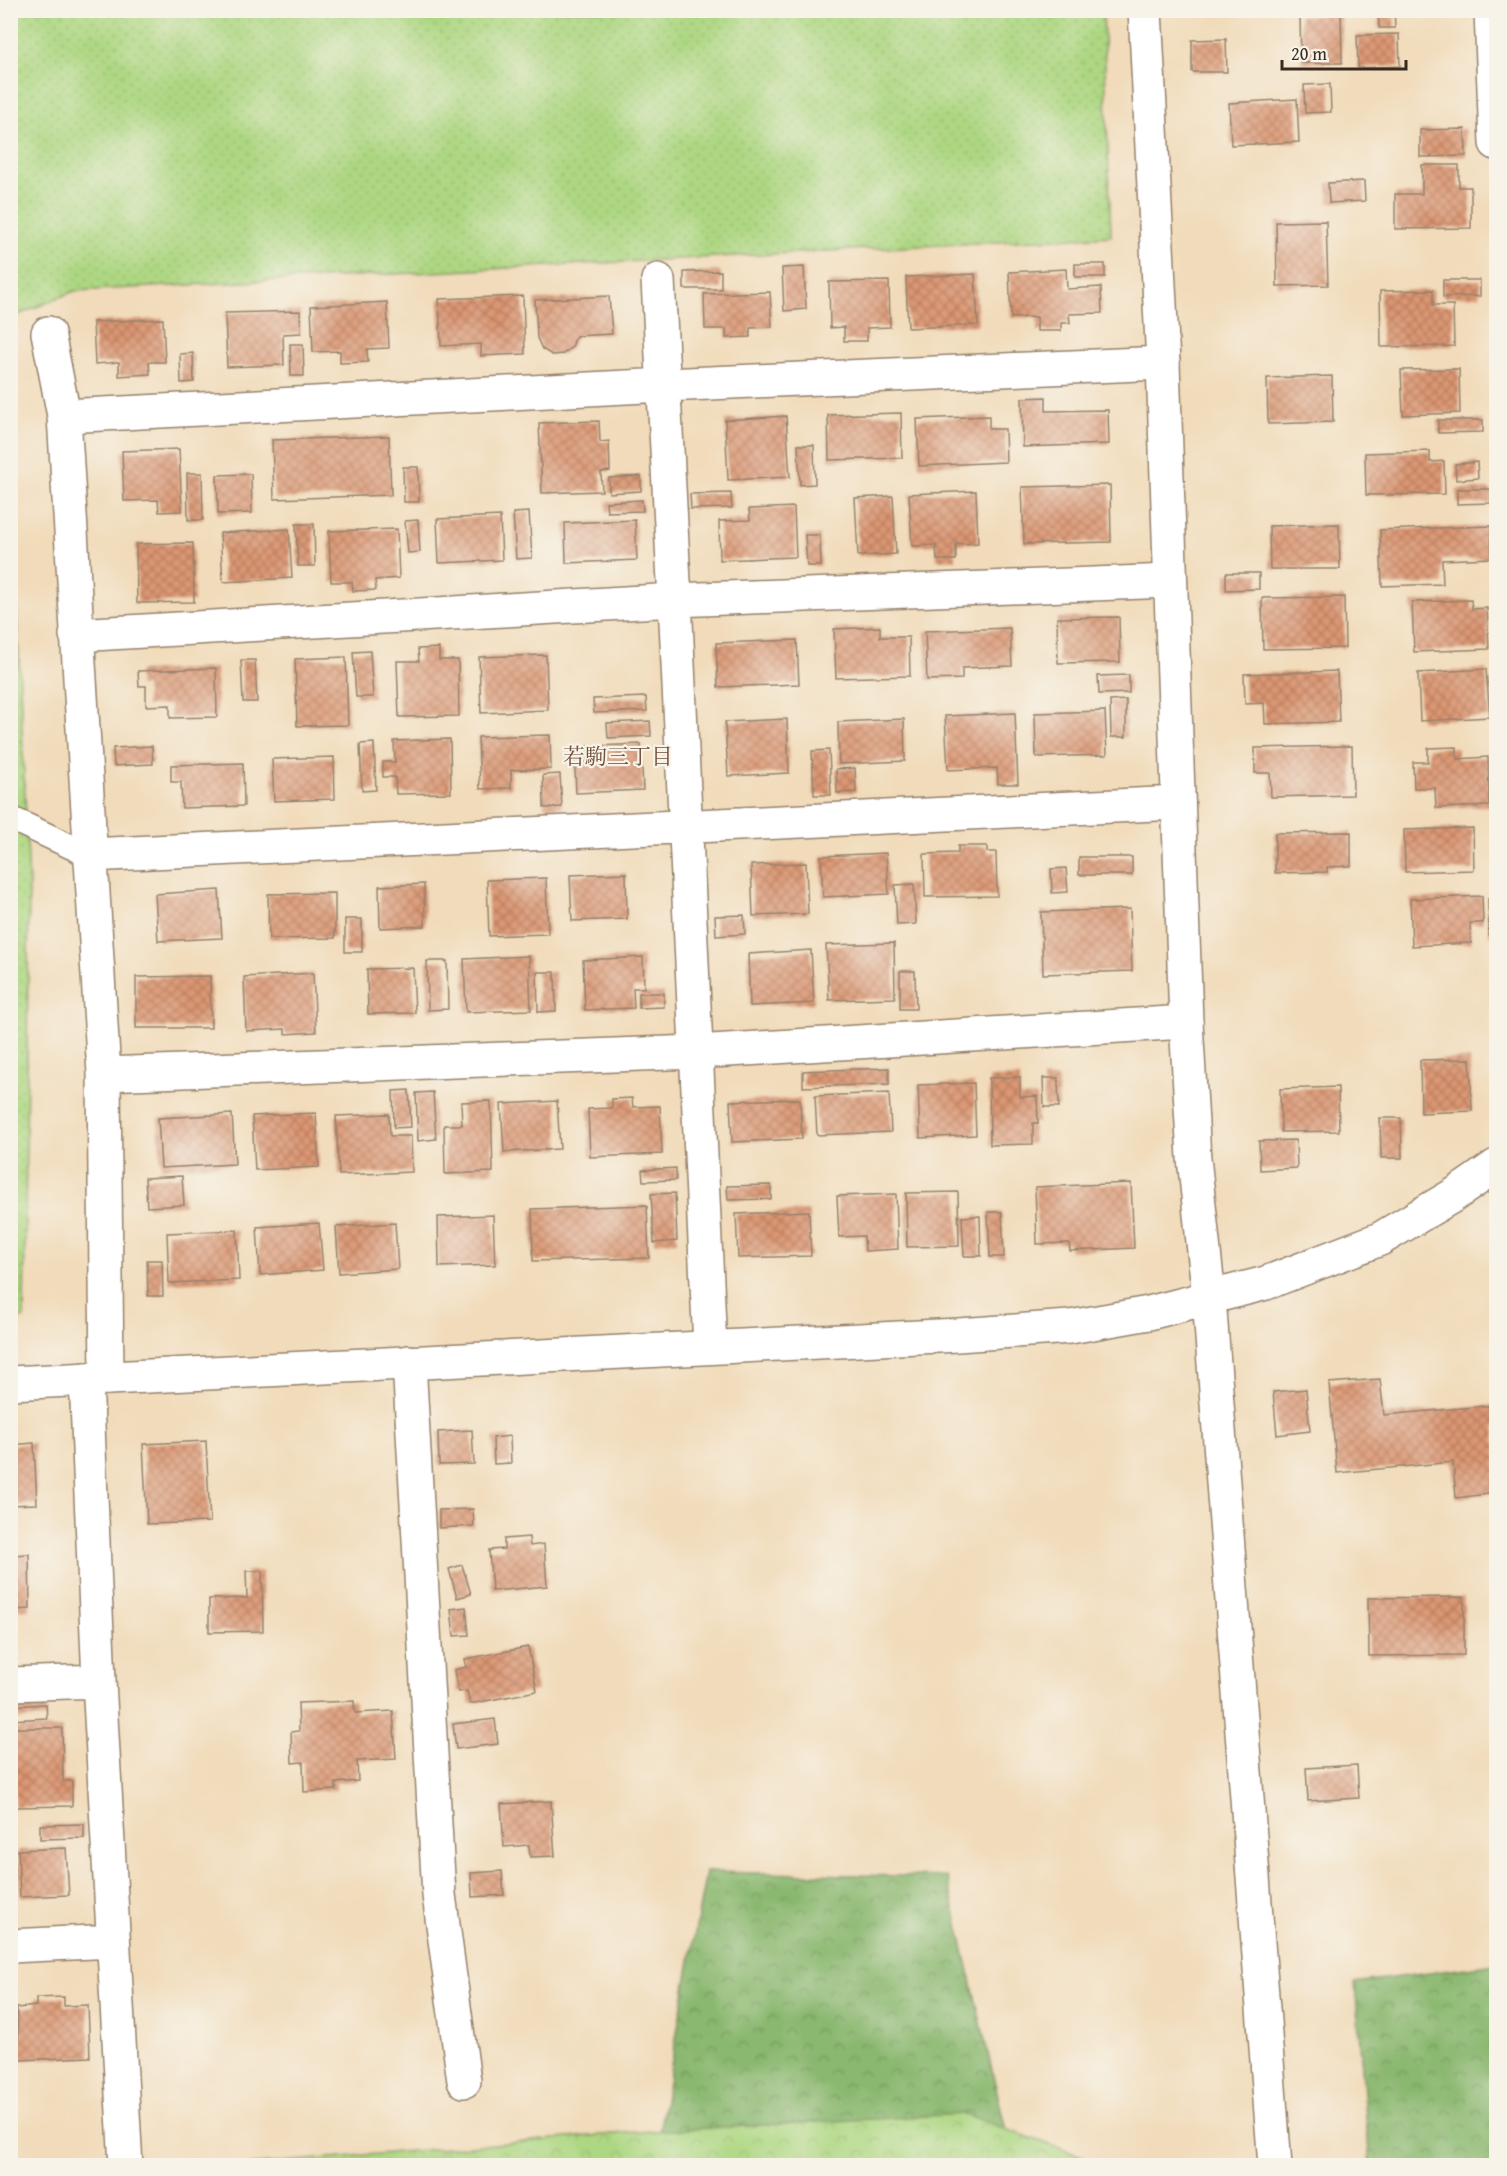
<svg xmlns="http://www.w3.org/2000/svg" width="1507" height="2176" viewBox="0 0 1507 2176" font-family="'Gentium Book Plus','Noto Serif JP',serif">
  <style>
    .grass { fill: url(#grass-dots); stroke: #748050; stroke-width: 1.5 }
    .forest { fill: url(#forest-crowns); stroke: #627147; stroke-width: 1.5 }
    .park { fill: url(#park-crowns); stroke: #748050; stroke-width: 1.5 }
    .building { fill: url(#building-cross-hatch) }
    .lines { fill: none; stroke-linecap: round; stroke-linejoin: round }
    .lane-casing { stroke: #96826c; stroke-width: 27 }
    .street-casing { stroke: #96826c; stroke-width: 36 }
    .secondary-casing { stroke: #96826c; stroke-width: 36 }
    .lane { stroke: #fff; stroke-width: 24 }
    .street { stroke: #fff; stroke-width: 33 }
    .secondary { stroke: #fff; stroke-width: 33 }
    .labels { text-anchor: middle; dominant-baseline: central; stroke-width: 4.5; stroke-linejoin: round; paint-order: stroke }
    .neighbourhood-label { font-size: 22px; fill: #73503c; stroke: #f7f3e8 }
  </style>
  <defs>
    <pattern id="grass-dots" width="8" height="8" patternUnits="userSpaceOnUse" patternTransform="scale(1.5)"><rect width="8" height="8" fill="#add782"/><path d="M2 2h.1M6 6h.1" fill="none" stroke="#96b970" stroke-width="1.8" stroke-linecap="round"/></pattern>
    <pattern id="forest-crowns" width="20" height="18" patternUnits="userSpaceOnUse" patternTransform="scale(1.5)"><rect width="20" height="18" fill="#8ab870"/><path d="M2 6a3 3 0 1 1 6 0M12 15a3 3 0 1 1 6 0" fill="none" stroke="#72965b"/></pattern>
    <pattern id="park-crowns" width="20" height="18" patternUnits="userSpaceOnUse" patternTransform="scale(1.5)"><rect width="20" height="18" fill="#add782"/><path d="M2 6a3 3 0 1 1 6 0M12 15a3 3 0 1 1 6 0" fill="none" stroke="#96b970"/></pattern>
    <pattern id="building-cross-hatch" width="8" height="8" patternUnits="userSpaceOnUse" patternTransform="scale(1.5)"><rect width="8" height="8" fill="#dc9773"/><path d="M0 0l8 8M0 8l8-8" fill="none" stroke="#b47b5e"/></pattern>
  </defs>
  <rect width="100%" height="100%" fill="#f7f3e8"/>
  <filter id="ink" filterUnits="userSpaceOnUse"><feTurbulence type="fractalNoise" baseFrequency=".0167" numOctaves="2"/><feDisplacementMap in="SourceGraphic" scale="12" xChannelSelector="R" yChannelSelector="G"/><feConvolveMatrix kernelMatrix="1 2 1 2 8 2 1 2 1" color-interpolation-filters="sRGB"/></filter>
  <filter id="wash" filterUnits="userSpaceOnUse"><feTurbulence type="fractalNoise" baseFrequency=".008" numOctaves="4" result="noise"/><feDisplacementMap in="SourceGraphic" scale="24" xChannelSelector="R" yChannelSelector="G"/><feGaussianBlur stdDeviation="1.35" result="paint"/><feColorMatrix in="noise" values="0 0 0 0 0 0 0 0 0 0 0 0 0 0 0 0 0 1.4 0 .05"/><feComposite in="paint" operator="in"/></filter>
  <g filter="url(#wash)">
    <rect width="100%" height="100%" fill="#f1dbba"/>
    <path class="grass" d="M11 10 1103 11 1111 236 74 291 11 318Z
      M10 463 29 884 24 1318 11 1319Z"/>
    <path class="forest" d="M706 1872 947 1877 1014 2165 653 2166Z
      M1496 1964V2165H1370L1355 1983Z"/>
    <path class="park" d="M964 2114 1106 2165H249L637 2132Z"/>
    <g id="blocks">
      <path class="building" d="M1378 10H1394L1395 28H1379Z
        M1341 14 1342 63H1301L1300 16Z
        M1399 34 1400 66 1358 68 1357 35Z
        M1226 39 1227 72H1192V40Z
        M1330 84 1331 112 1305 113 1304 85Z
        M1297 99 1299 142 1231 145 1229 103Z
        M1465 129 1466 156 1420 157V130Z
        M1422 165H1459V187H1471V228L1395 229V194H1422Z
        M1364 181 1365 201 1329 203 1328 183Z
        M1326 221 1328 285 1277 286 1276 222Z
        M1075 264H1105V277H1075Z
        M804 267 806 309 784 311 782 268Z
        M1066 269 1067 289 1101 287 1102 313 1069 314 1070 323H1061V331H1037V317L1011 318 1009 272Z
        M721 271V289H684V272Z
        M975 274 978 325 908 328 906 277Z
        M1443 280H1480V296L1443 297Z
        M889 281 890 327 867 328V341H844V327L830 328 829 282Z
        M1433 290V305H1453L1454 346 1381 347 1380 291Z
        M770 292 772 327 750 328V337L726 338V329H705L704 294Z
        M523 296 525 354 481 356V344L441 346 439 299Z
        M609 296 612 334 576 336 572 347 563 354 552 355 542 349 537 338 535 300Z
        M387 302 389 348 367 349 368 362 340 363V351L313 352 311 306Z
        M300 311 301 333 283 334 284 365 227 367 225 313Z
        M163 319 165 362H149L150 374 119 376V362L95 364 93 322Z
        M290 344H303L304 376H291Z
        M193 353 194 382 181 383 180 354Z
        M1459 369 1460 413 1403 415 1401 370Z
        M1332 376 1333 422 1268 424 1267 378Z
        M1046 397V411L1108 410 1109 444 1023 447 1022 398Z
        M901 413 902 458 829 460 828 415Z
        M786 416 790 477 728 480 725 420Z
        M989 416V429H1005L1006 462 919 466 917 419Z
        M1438 420H1483V432L1438 433Z
        M599 421 600 442 609 441 610 471 601 472 602 491 542 493 539 423Z
        M389 436 391 495 274 499 272 440Z
        M798 445H814L815 484 800 485Z
        M179 449 182 511 159 512 158 500 124 501 122 451Z
        M1430 451V462L1444 461 1445 494 1366 495 1365 453Z
        M1477 462 1478 478 1456 480 1455 464Z
        M403 467H418L419 502H404Z
        M187 473H202L203 520H188Z
        M251 474 252 513 218 514 217 475Z
        M641 476V491L609 493V478Z
        M1110 485 1111 542 1024 544 1022 487Z
        M1457 489H1491V503L1457 504Z
        M976 491 978 543 956 544V560H937L936 545 912 546 909 494Z
        M731 493 732 508 691 509 690 494Z
        M893 496 896 554 858 556 855 498Z
        M642 500 643 511 607 512 606 502Z
        M794 507 796 557 720 560 719 521 750 520 749 509Z
        M529 512 532 558 516 559 513 513Z
        M500 516 502 560 439 563 437 519Z
        M418 520 420 552 408 553 405 521Z
        M635 520 637 560 566 563 565 523Z
        M296 524H314L315 566H298Z
        M1339 524 1340 569H1270L1269 526Z
        M1491 526 1492 558 1442 560 1443 584 1382 586 1380 530Z
        M289 529 292 578 223 582 220 533Z
        M397 529 399 578 375 580 376 590 353 591 352 582H331L329 531Z
        M805 535H820L821 566H807Z
        M193 543 194 602 137 603 136 544Z
        M1226 573H1259V589L1226 590Z
        M1344 597 1345 648 1263 649 1262 598Z
        M1471 600 1472 609 1487 608 1489 649 1414 652 1412 602Z
        M1119 617 1120 662 1058 663 1057 618Z
        M880 627V637H909L910 676 836 678 834 629Z
        M1010 628 1012 666 962 668V679L927 680 925 631Z
        M797 640 799 684 718 687 716 643Z
        M439 648V660H458L459 716 399 717 397 661H419L418 649Z
        M370 651 373 697H356L353 652Z
        M546 655 548 710 481 713 479 657Z
        M346 657 348 725 297 726 295 659Z
        M241 660H255L257 702H243Z
        M216 668 217 717 170 718V705L146 706V686H139L138 671Z
        M1486 669 1490 717 1420 721 1418 673Z
        M1337 671 1339 722 1265 724 1264 703 1245 704 1244 674Z
        M1129 675V693L1099 694 1098 676Z
        M646 697 647 711 594 713 593 699Z
        M1126 700V737H1111L1110 701Z
        M1105 711 1107 755 1036 757 1035 713Z
        M1015 713 1018 784H998L997 768 948 770 945 716Z
        M787 719 789 773 728 776 725 722Z
        M904 719 905 761 839 764 838 722Z
        M650 721 651 736 608 738 607 723Z
        M550 735 551 769 511 770V788L480 789 478 737Z
        M450 739 451 793 396 794 395 777H383V762H395L394 741Z
        M374 743 376 790 362 791 360 744Z
        M641 744 643 790 576 793 574 747Z
        M152 746 153 764 114 766 113 748Z
        M1352 746 1353 795 1271 797 1270 773H1255V748Z
        M1457 747V759L1488 757 1489 806 1436 808 1435 788H1414L1413 762H1428V748Z
        M829 750 831 795H814L812 751Z
        M334 757 335 799 274 801 272 759Z
        M243 763 244 806 182 808 181 782H171V765Z
        M855 768 856 792 837 793 836 769Z
        M560 774 562 807 544 808 543 775Z
        M1473 828 1474 870 1405 872 1404 830Z
        M1351 832V866L1327 867V872L1275 873V833Z
        M958 846H987V852H996L997 896 925 897 924 854 958 853Z
        M886 853 889 894 823 897 821 856Z
        M1079 857H1132V875H1079Z
        M806 863 808 914 753 916 751 865Z
        M1066 868 1068 892 1052 893 1051 869Z
        M626 873 627 919 572 921 570 875Z
        M546 878 548 934 489 936 487 880Z
        M424 884 425 926 380 928 379 886Z
        M914 884 916 924 897 925 895 885Z
        M219 890 222 938 158 941 155 894Z
        M335 893V938L269 939 268 894Z
        M1482 896 1483 923H1470L1471 943 1412 946 1410 899Z
        M1496 898V935H1489L1488 899Z
        M1130 909 1132 971 1043 974 1041 912Z
        M744 915 745 934 716 936 715 916Z
        M345 919H362V952H345Z
        M894 943 895 998 829 1000 826 945Z
        M811 950 814 1003 750 1006 748 954Z
        M529 956 531 1010 466 1012 464 959Z
        M643 957 644 988H633L634 1008 585 1010 583 960Z
        M427 961H447L448 1009 428 1010Z
        M413 968 415 1013 368 1014 367 969Z
        M900 971H915L916 1009H900Z
        M537 972H555L556 1011 538 1012Z
        M313 973 316 1032 285 1034V1029L246 1031 244 977Z
        M210 976 211 1028H136V977Z
        M639 993H664V1007L639 1008Z
        M1470 1059 1472 1111 1421 1113 1420 1060Z
        M889 1068V1084L803 1087V1071Z
        M1020 1077V1097L1037 1096 1038 1123H1033V1144L990 1145 989 1078Z
        M1043 1078H1058L1059 1107H1044Z
        M974 1083 976 1135 920 1138 918 1085Z
        M1338 1087 1339 1131 1281 1132 1280 1089Z
        M409 1090 411 1127 394 1128 393 1091Z
        M433 1092 436 1139 418 1141 416 1093Z
        M889 1093 891 1132 817 1135 815 1096Z
        M632 1098 633 1107 660 1106 662 1154 590 1157 588 1109 612 1108V1099Z
        M800 1099 802 1139 732 1142 730 1101Z
        M491 1101 493 1172 445 1174 444 1125H462L461 1102Z
        M557 1101 560 1149 504 1152 501 1104Z
        M316 1113 319 1167 255 1170 252 1116Z
        M232 1114 235 1164 161 1168 158 1118Z
        M389 1114 390 1136H411L412 1172 339 1175 336 1116Z
        M1380 1118H1401L1402 1158H1381Z
        M1296 1140 1297 1168 1260 1170 1259 1141Z
        M676 1168V1180L643 1181 642 1170Z
        M182 1176 184 1205 147 1207 145 1178Z
        M1131 1183 1134 1248 1070 1251 1069 1243 1037 1244 1035 1187Z
        M771 1185V1199L728 1200 727 1186Z
        M958 1192 959 1246 907 1247 906 1193Z
        M675 1193 677 1241 654 1243 651 1194Z
        M896 1194 898 1249 865 1251 864 1236 839 1237 837 1196Z
        M647 1205 649 1258 533 1261 532 1209Z
        M809 1211 811 1256 738 1258 736 1214Z
        M988 1212H1002L1004 1257H990Z
        M493 1215 495 1265 439 1267 438 1217Z
        M980 1216 981 1256H964L962 1217Z
        M319 1223 323 1270 260 1275 257 1227Z
        M395 1223 398 1269 339 1273 336 1227Z
        M237 1230 239 1280 169 1283 167 1233Z
        M147 1260H162L163 1296H148Z
        M1380 1379 1384 1415 1496 1405V1493L1456 1498 1453 1462 1337 1473 1329 1383Z
        M1306 1389 1310 1431 1277 1435 1273 1392Z
        M472 1430 474 1464 439 1465 438 1432Z
        M510 1436 511 1463 494 1464 493 1438Z
        M206 1441 210 1522 147 1524 143 1444Z
        M34 1443 37 1504 10 1505V1445Z
        M473 1509 474 1526 439 1528V1510Z
        M529 1537 530 1546 544 1544 547 1586 492 1591 489 1550 504 1549V1539Z
        M29 1554 30 1609 10 1610V1555Z
        M462 1565 471 1594 457 1598 449 1569Z
        M246 1571H262L263 1631 209 1632V1599L247 1598Z
        M1464 1597V1655L1369 1656 1368 1598Z
        M466 1607 469 1635 454 1636 451 1609Z
        M528 1647 537 1691 470 1704 467 1691 458 1692 454 1670 466 1667 465 1659Z
        M354 1701 355 1713 393 1711 396 1759 357 1761 358 1781 336 1783V1790L304 1792 303 1762 292 1763 291 1732 299 1731 298 1703Z
        M46 1704 47 1718 10 1720V1706Z
        M495 1719 498 1744 456 1749 453 1724Z
        M14 1728H62L63 1781H72V1806L15 1807Z
        M1357 1765 1359 1798 1308 1801 1306 1768Z
        M551 1801 555 1856 530 1857 529 1845 504 1847 501 1804Z
        M84 1824V1838L40 1839V1825Z
        M66 1848 69 1895 20 1897 18 1850Z
        M502 1871 504 1895 472 1897 471 1873Z
        M64 1997V2006L88 2005 90 2057 19 2060 17 2008 36 2006V1998Z"/>
    </g>
  </g>
  <g filter="url(#ink)">
    <use href="#blocks" fill-opacity="0" stroke="#96826c" stroke-width="1.5"/>
    <g class="lines">
      <g class="lane-casing">
        <path id="lane" d="M10 818 89 855"/>
      </g>
      <g class="street-casing">
        <path id="street" d="M1491 10 1496 143
          M658 280 675 600 710 1347
          M48 333 64 416
          M76 635 675 600 1170 581
          M89 855 1178 803
          M104 1074 695 1052 1186 1022
          M409 1362 439 1895 464 2081
          M107 1378 104 1074 64 416 665 385 1163 363
          M86 1379 99 1681 126 2166
          M10 1684 99 1681
          M10 1946 113 1941"/>
      </g>
      <g class="secondary-casing">
        <path id="secondary" d="M1145 10 1163 363 1186 1022 1194 1158 1209 1298 1275 2166
          M10 1383 958 1335 1070 1327 1149 1313 1266 1283 1380 1239 1454 1195 1496 1166"/>
      </g>
      <use href="#lane" class="lane"/>
      <use href="#street" class="street"/>
      <use href="#secondary" class="secondary"/>
    </g>
  </g>
  <g class="labels">
    <g class="neighbourhood-label">
      <text x="618" y="756">若駒三丁目</text>
    </g>
  </g>
  <rect width="1507" height="2176" fill="none" stroke="#f7f3e8" stroke-width="36"/>
  <path d="M1282 60v9h124v-9" fill="none" stroke="#3b2a1e" stroke-width="3"/>
  <text x="1291" y="60" font-size="18" fill="#3b2a1e" stroke="#f7f3e8" stroke-width="4.5" paint-order="stroke">20 m</text>
</svg>
